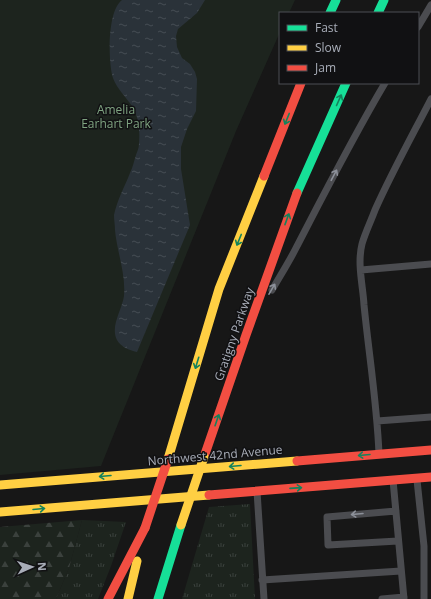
<svg xmlns="http://www.w3.org/2000/svg" width="431" height="599" viewBox="0 0 431 599" font-family="'Open Sans',sans-serif">
  <style>
    .grass { fill: url(#grass-tufts) }
    .forest { fill: url(#forest-firs) }
    .park { fill: #1d241e }
    .water { fill: url(#water-ripples) }
    .lines { fill: none; stroke-linecap: round; stroke-linejoin: round }
    .lane { stroke: #4b4c50; stroke-width: 7 }
    .fast { stroke: #16e098; stroke-width: 9 }
    .slow { stroke: #ffcf43; stroke-width: 9 }
    .jam { stroke: #f24e42; stroke-width: 9 }
    .slow-bridge { stroke: #ffcf43; stroke-width: 9 }
    .jam-bridge { stroke: #f24e42; stroke-width: 9 }
    .oneway { stroke: #14835c }
    .oneway2 { stroke: #8c9099 }
    .labels { text-anchor: middle; dominant-baseline: central; stroke-width: 3; stroke-linejoin: round; paint-order: stroke }
    .park-label { font-size: 12px; fill: #7fa381; stroke: #111113 }
    .street-label { font-size: 12px; fill: #a8adb8; stroke: #111113 }
  </style>
  <defs>
    <pattern id="grass-tufts" width="24" height="20" patternUnits="userSpaceOnUse"><rect width="24" height="20" fill="#1d241e"/><path d="M3 7l-1-3M5 7V3M7 7l1-3M15 17l-1-3M17 17v-4M19 17l1-3" fill="none" stroke="#3b413d"/></pattern>
    <pattern id="forest-firs" width="22" height="20" patternUnits="userSpaceOnUse"><rect width="22" height="20" fill="#1d241e"/><path d="M5 1l3.5 6h-7zM16 11l3.5 6h-7z" fill="#3b413d"/></pattern>
    <pattern id="water-ripples" width="26" height="14" patternUnits="userSpaceOnUse"><rect width="26" height="14" fill="#2a3239"/><path d="M2 4q2-2 4 0t4 0M15 11q2-2 4 0t4 0" fill="none" stroke="#464d54"/></pattern>
  </defs>
  <rect width="100%" height="100%" fill="#171717"/>
  <path class="grass" d="M250 504 255 599H182L209 507Z
    M82 520 126 522 111 566 98 599H56L69 568Z"/>
  <path class="forest" d="M82 520 69 568 56 599H0V527Z"/>
  <path class="park" d="M0 0H295L289 13H280V32L236 131 101 466 0 475Z"/>
  <path class="water" d="M122 0H205L197 13 178 29 176 36 177 47 182 58 190 64 195 72 197 79 196 111 187 129 181 147V169L190 225 137 352C129 350 121 347 117 340 110 326 122 310 124 296 126 274 117 252 115 230 115 225 114 220 114 215 117 200 125 186 130 173 133 167 134 161 136 155 137 152 139 148 139 144 140 131 139 117 132 106 126 97 117 89 113 78 108 62 107 11 122 0Z"/>
  <g class="lines">
    <path class="lane" d="M418 27 431 5
      M361 270 431 264
      M272 290C280 276 289 262 296 248 325 192 353 137 385 83
      M377 421 431 417
      M379 454C377 404 369 355 364 305 363 286 357 264 362 244 365 233 371 221 375 210 392 172 412 136 431 99
      M393 480 404 599
      M417 480 424 546V599
      M257 491 264 599
      M396 511 327 517 328 545 398 541
      M262 580 401 571
      M382 599 404 597"/>
    <path class="fast" d="M330 13 336 0
      M378 13 384 0
      M297 193 346 83
      M158 599 181 525"/>
    <path class="slow" d="M168 459 219 289 264 176
      M0 485 297 461
      M0 512 209 495
      M128 599 137 561"/>
    <path class="jam" d="M264 176 301 83
      M204 457 246 335 297 193
      M297 461 431 450
      M209 495 431 477
      M108 599 145 528"/>
    <path class="slow-bridge" d="M181 525 204 457"/>
    <path class="jam-bridge" d="M145 528 168 459"/>
  </g>
  <defs><path id="oneway-shaft" d="M-6 0H5M1.5-3L5.5 0L1.5 3" fill="none" stroke-width="1.6" stroke-linecap="round" stroke-linejoin="round"/></defs>
  <g class="oneway">
    <use href="#oneway-shaft" transform="translate(339 100) rotate(-66)"/>
    <use href="#oneway-shaft" transform="translate(287 119) rotate(112)"/>
    <use href="#oneway-shaft" transform="translate(287 219) rotate(-70)"/>
    <use href="#oneway-shaft" transform="translate(239 240) rotate(112)"/>
    <use href="#oneway-shaft" transform="translate(197 363) rotate(107)"/>
    <use href="#oneway-shaft" transform="translate(217 420) rotate(-71)"/>
    <use href="#oneway-shaft" transform="translate(364 455) rotate(175)"/>
    <use href="#oneway-shaft" transform="translate(235 466) rotate(175)"/>
    <use href="#oneway-shaft" transform="translate(105 476) rotate(175)"/>
    <use href="#oneway-shaft" transform="translate(296 488) rotate(-4)"/>
    <use href="#oneway-shaft" transform="translate(39 509) rotate(-5)"/>
  </g>
  <g class="oneway2">
    <use href="#oneway-shaft" transform="translate(334 175) rotate(-62)"/>
    <use href="#oneway-shaft" transform="translate(272 289) rotate(-60)"/>
    <use href="#oneway-shaft" transform="translate(357 514) rotate(175)"/>
  </g>
  <g class="labels">
    <g class="park-label">
      <text x="116" y="109">Amelia<tspan x="116" dy="14">Earhart Park</tspan></text>
    </g>
    <g class="street-label">
      <text transform="translate(234 334) rotate(-71)">Gratigny Parkway</text>
      <text transform="translate(215 455) rotate(-5)">Northwest 42nd Avenue</text>
    </g>
  </g>
  <rect x="279" y="12" width="140" height="72" fill="#111113" stroke="#4d4f55"/>
  <rect x="287" y="25" width="20" height="6" fill="#16e098" stroke="#4d4f55"/>
  <text x="315" y="32" font-size="12" fill="#a8adb8">Fast</text>
  <rect x="287" y="45" width="20" height="6" fill="#ffcf43" stroke="#4d4f55"/>
  <text x="315" y="52" font-size="12" fill="#a8adb8">Slow</text>
  <rect x="287" y="65" width="20" height="6" fill="#f24e42" stroke="#4d4f55"/>
  <text x="315" y="72" font-size="12" fill="#a8adb8">Jam</text>
  <g transform="translate(32 567) rotate(87)" stroke="#111113" stroke-width="3" paint-order="stroke">
  <path d="M0-3L7 15L0 10L-7 15Z" fill="#a8adb8"/>
  <text y="-6" font-size="11" font-weight="bold" text-anchor="middle" fill="#a8adb8">N</text>
  </g>
</svg>
